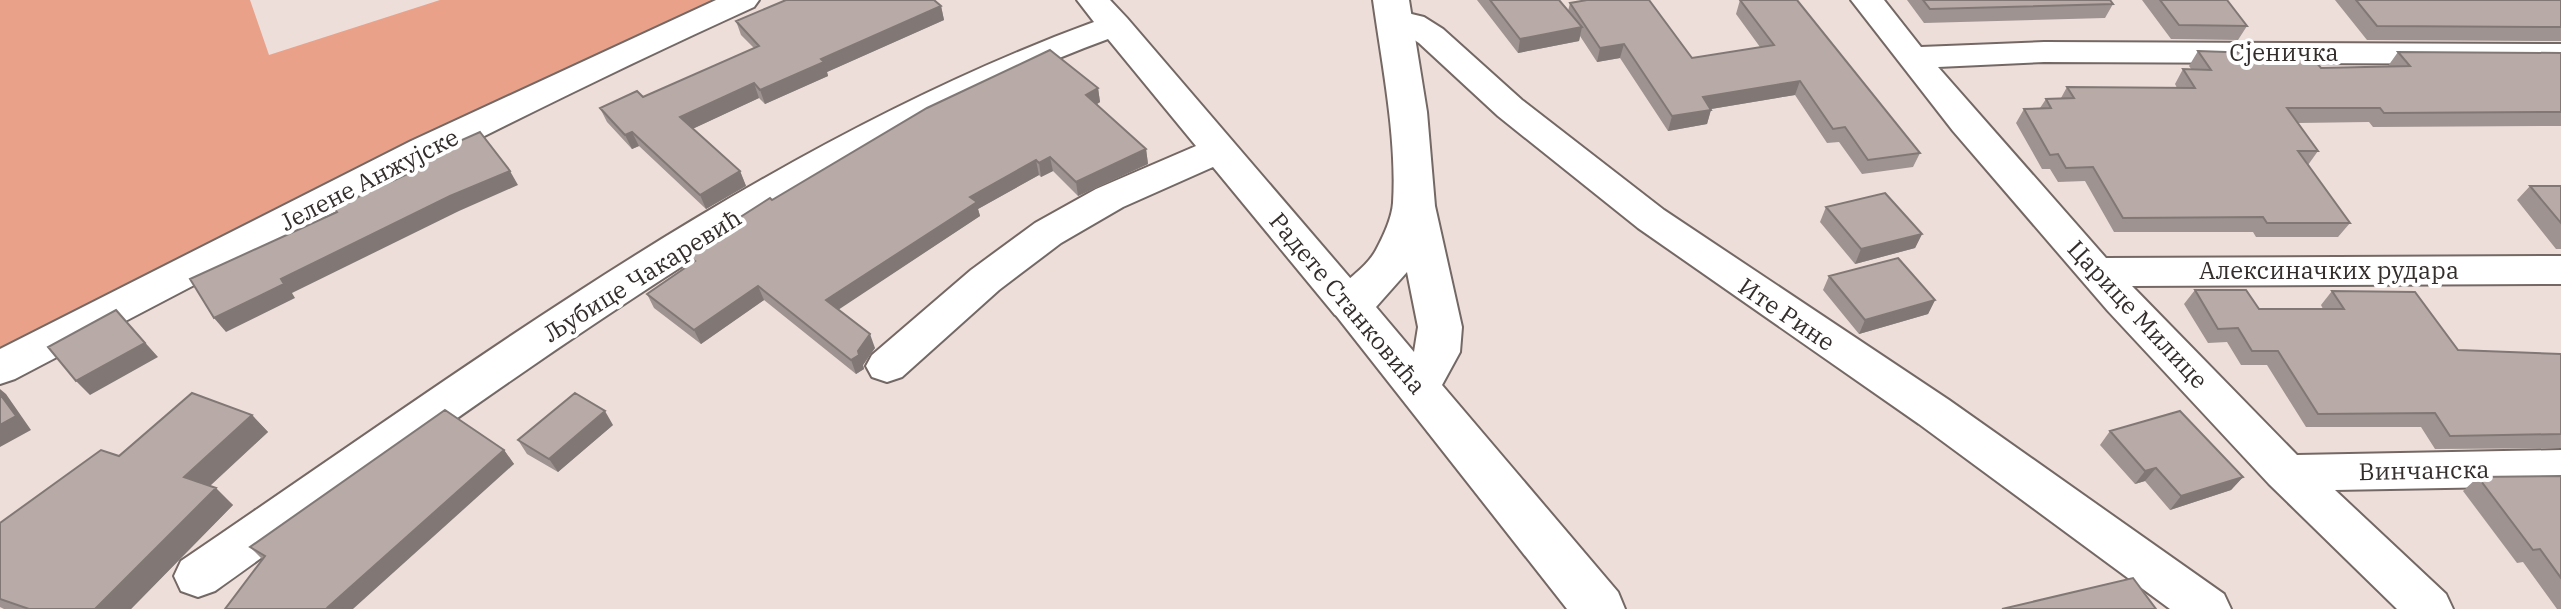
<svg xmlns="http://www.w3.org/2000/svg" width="2561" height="609" viewBox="0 0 2561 609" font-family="'IBM Plex Serif',serif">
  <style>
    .green { fill: #e9a18a }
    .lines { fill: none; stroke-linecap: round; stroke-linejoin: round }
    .street-casing { stroke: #746864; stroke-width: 4 }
    .secondary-casing { stroke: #746864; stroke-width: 4 }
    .street { fill: #fff; fill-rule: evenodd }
    .secondary { fill: #fff; fill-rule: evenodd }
    .wall { fill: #9e9390 }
    .shaded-wall { fill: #817875 }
    .building { fill: #b8aba7; stroke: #817875; stroke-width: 2 }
    .labels { text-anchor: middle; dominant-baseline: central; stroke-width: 8; stroke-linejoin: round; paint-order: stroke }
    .street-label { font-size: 24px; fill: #332e2c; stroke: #fff }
  </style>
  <rect width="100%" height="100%" fill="#eddeda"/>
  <path class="green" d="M0 0H250L269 55 440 0H722C475 106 237 227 0 354Z"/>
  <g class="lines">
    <g class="street-casing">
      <path id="street" d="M716 0H759L754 7C503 121 259 251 15 379L0 384V349L411 141Z
        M1077 0H1110L1127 18 1363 293 1369 304 1363 315 1349 319 1335 315 1213 167 1123 207 1061 243 999 290 902 377 887 382 872 377 866 366 872 355 971 270 1035 223 1096 189 1196 146 1108 39C985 84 870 149 759 218 571 333 394 463 215 591L198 597 181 591 174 576 181 561C469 366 766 142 1094 22Z
        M1851 0H1884L1921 47 2044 42 2561 44V64L2044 62 1938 67 2106 258 2561 256V284L2132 286 2297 455 2561 450V486L2335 490 2446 594 2453 609H2397L2269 484 2108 311 1953 131Z
        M1395 10 1424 17 1443 29 1522 100 1664 210 1949 400 2224 594 2231 609H2170L1919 424 1638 228 1498 116 1419 43 1401 31 1383 27 1379 20 1383 13Z"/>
    </g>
    <g class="secondary-casing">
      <path id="secondary" d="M1373 0H1409L1427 112 1435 206 1462 327 1460 352 1442 385 1618 592 1625 609H1567L1327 304C1339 282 1364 272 1376 250 1383 237 1392 218 1393 203 1397 138 1382 65 1373 0ZM1407 272 1418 327 1414 352 1376 307Z"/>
    </g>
    <use href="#street" class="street"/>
    <use href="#secondary" class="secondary"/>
  </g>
  <path class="wall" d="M1477 0H1559L1568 11 1570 3 1692 58 1760 47 1736 14 1740 0 1920 153 1913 167 1862 174 1839 142 1827 143 1795 95 1711 109 1707 124 1668 131 1620 58 1597 62 1580 36 1579 41 1518 53Z
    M1907 0H2110L2113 4 2105 18 1924 23Z
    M2142 0H2227L2247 26 2238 40 2171 39Z
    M2335 0H2561V41L2367 40Z
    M941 6 944 20 827 72 828 76 765 104 759 98 692 129 740 171 746 186 706 209 639 146 632 149 607 122 600 108 643 97 754 48 741 35 736 21Z
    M2198 51 2321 68 2388 66 2398 52 2561 53V126L2373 127 2369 122 2297 123 2318 151 2308 165 2350 223 2338 237H2256L2253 232H2114L2085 181 2058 182 2050 169H2042L2016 123 2024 109 2040 108 2046 99 2061 98 2067 87 2177 88 2175 84 2183 69 2192 70 2189 66Z
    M1098 88 1100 102 1096 105 1146 149 1148 164 1078 196 1053 171 1041 177 1039 175 978 209 980 216 838 309 875 348 863 365 864 369 856 374 764 300 701 344 654 308 647 294 689 265 684 253 772 200Z
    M2530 186H2561V249H2556L2517 200Z
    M1826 207 1922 234 1915 248 1855 264 1820 222Z
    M1829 276 1935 300 1928 314 1859 334 1823 290Z
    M2195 290 2259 309H2323L2321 305 2332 291 2458 350 2561 354V448L2435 449 2421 427H2306L2267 365H2241L2227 342 2208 343 2184 304Z
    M252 415 268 432 210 486 233 505 131 609H4L0 607V523L119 456Z
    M613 425 558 472 527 454 518 440Z
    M2110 431 2243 477 2231 490 2170 510 2145 481 2135 484 2100 445Z
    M504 450 514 464 262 559 250 547Z
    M2561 476V609H2557L2523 562 2517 563 2463 491 2478 477Z"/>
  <path class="shaded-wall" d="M941 6 944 20 827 72 828 76 765 104 760 90 821 59Z
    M1582 27 1579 41 1518 53 1520 39Z
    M1624 44 1620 58 1597 62 1600 48Z
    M1800 81 1795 95 1699 111 1703 97Z
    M754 83 759 98 686 132 680 117Z
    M1098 88 1100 102 1088 109 1086 95Z
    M1711 110 1707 124 1668 131 1672 116Z
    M632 132 639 146 632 149 625 135Z
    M1146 149 1148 164 1078 196 1076 182Z
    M1050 157 1053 171 1041 177 1039 163Z
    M1036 160 1039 175 978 209 980 216 832 314 826 300 970 197Z
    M510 171 518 185 459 211 292 293 295 298 226 332 214 318 281 279 450 196Z
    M740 171 746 186 706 209 700 195Z
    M1922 234 1915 248 1855 264 1861 249Z
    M758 286 764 300 701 344 694 330Z
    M1935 300 1928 314 1859 334 1865 320Z
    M116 310 158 357 90 395 76 381Z
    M870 334 875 348 863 365 864 369 856 374 851 360Z
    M0 389 6 394 31 430 0 447Z
    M605 411 613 425 558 472 549 459Z
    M252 415 268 432 201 494 184 477Z
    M504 450 514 464 353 609H330L328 607Z
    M2156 468 2145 481 2135 484 2145 471Z
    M2243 477 2231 490 2170 510 2181 496Z
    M216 488 233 505 131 609H95Z"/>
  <path class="building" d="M786 0H934L941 6 821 59 824 62 760 90 754 83 680 117 740 171 700 195 632 132 625 135 600 108 637 91 643 97 759 46 736 21Z
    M1490 0H1559L1582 27 1520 39Z
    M1587 0H1649L1692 58 1774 45 1740 0H1797L1920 153 1868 160 1845 127 1833 129 1800 81 1703 97 1711 110 1672 116 1624 44 1600 48 1570 3Z
    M1923 0H2110L2113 4 1930 9Z
    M2160 0H2227L2247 26 2179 25Z
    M2356 0H2561V27L2377 26Z
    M1050 50 1098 88 1086 95 1146 149 1076 182 1050 157 1039 163 1036 160 970 197 977 202 826 300 870 334 858 351 859 355 851 360 758 286 694 330 647 294 695 261 684 253 770 198 772 200 927 108Z
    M2198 51 2310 55 2321 68 2410 66 2398 52 2561 53V112L2384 113 2380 108H2287L2318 151H2298L2350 223H2267L2263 217 2123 218 2093 167 2066 168 2058 154 2050 155 2024 109 2051 108 2046 99 2074 98 2067 87 2195 88 2183 69 2211 70Z
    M480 132 510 171 450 196 281 279 284 284 214 318 190 279 337 212 334 208 427 165 421 158Z
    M2530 186H2561V223Z
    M1885 193 1922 234 1861 249 1826 207Z
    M1898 258 1935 300 1865 320 1829 276Z
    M2195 290H2246L2259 309H2344L2332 291 2415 292 2458 350 2561 354V434L2450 436 2435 413 2318 414 2278 351H2252L2238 328 2218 329Z
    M116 310 145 343 76 381 48 347Z
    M192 393 252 415 184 477 216 488 95 609H29L0 599V523L101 450 119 456Z
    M575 393 605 411 549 459 518 440Z
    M0 394 16 416 0 425Z
    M445 410 504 450 328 607 344 609H225L265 556 250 547Z
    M2180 411 2243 477 2181 496 2156 468 2145 471 2110 431Z
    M2561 476V578L2540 549 2533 550 2478 477Z
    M2133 578 2156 609H2002Z"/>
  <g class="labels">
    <g class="street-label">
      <text x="2284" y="52">Сјеничка</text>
      <text transform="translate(369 179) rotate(-27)">Јелене Анжујске</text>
      <text x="2329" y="270">Алексиначких рудара</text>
      <text transform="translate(642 275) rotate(-32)">Љубице Чакаревић</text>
      <text transform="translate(1348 303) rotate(50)">Радете Станковића</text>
      <text transform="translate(1787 314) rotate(34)">Ите Рине</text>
      <text transform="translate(2138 314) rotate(47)">Царице Милице</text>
      <text transform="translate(2424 470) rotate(-1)">Винчанска</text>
    </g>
  </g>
</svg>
